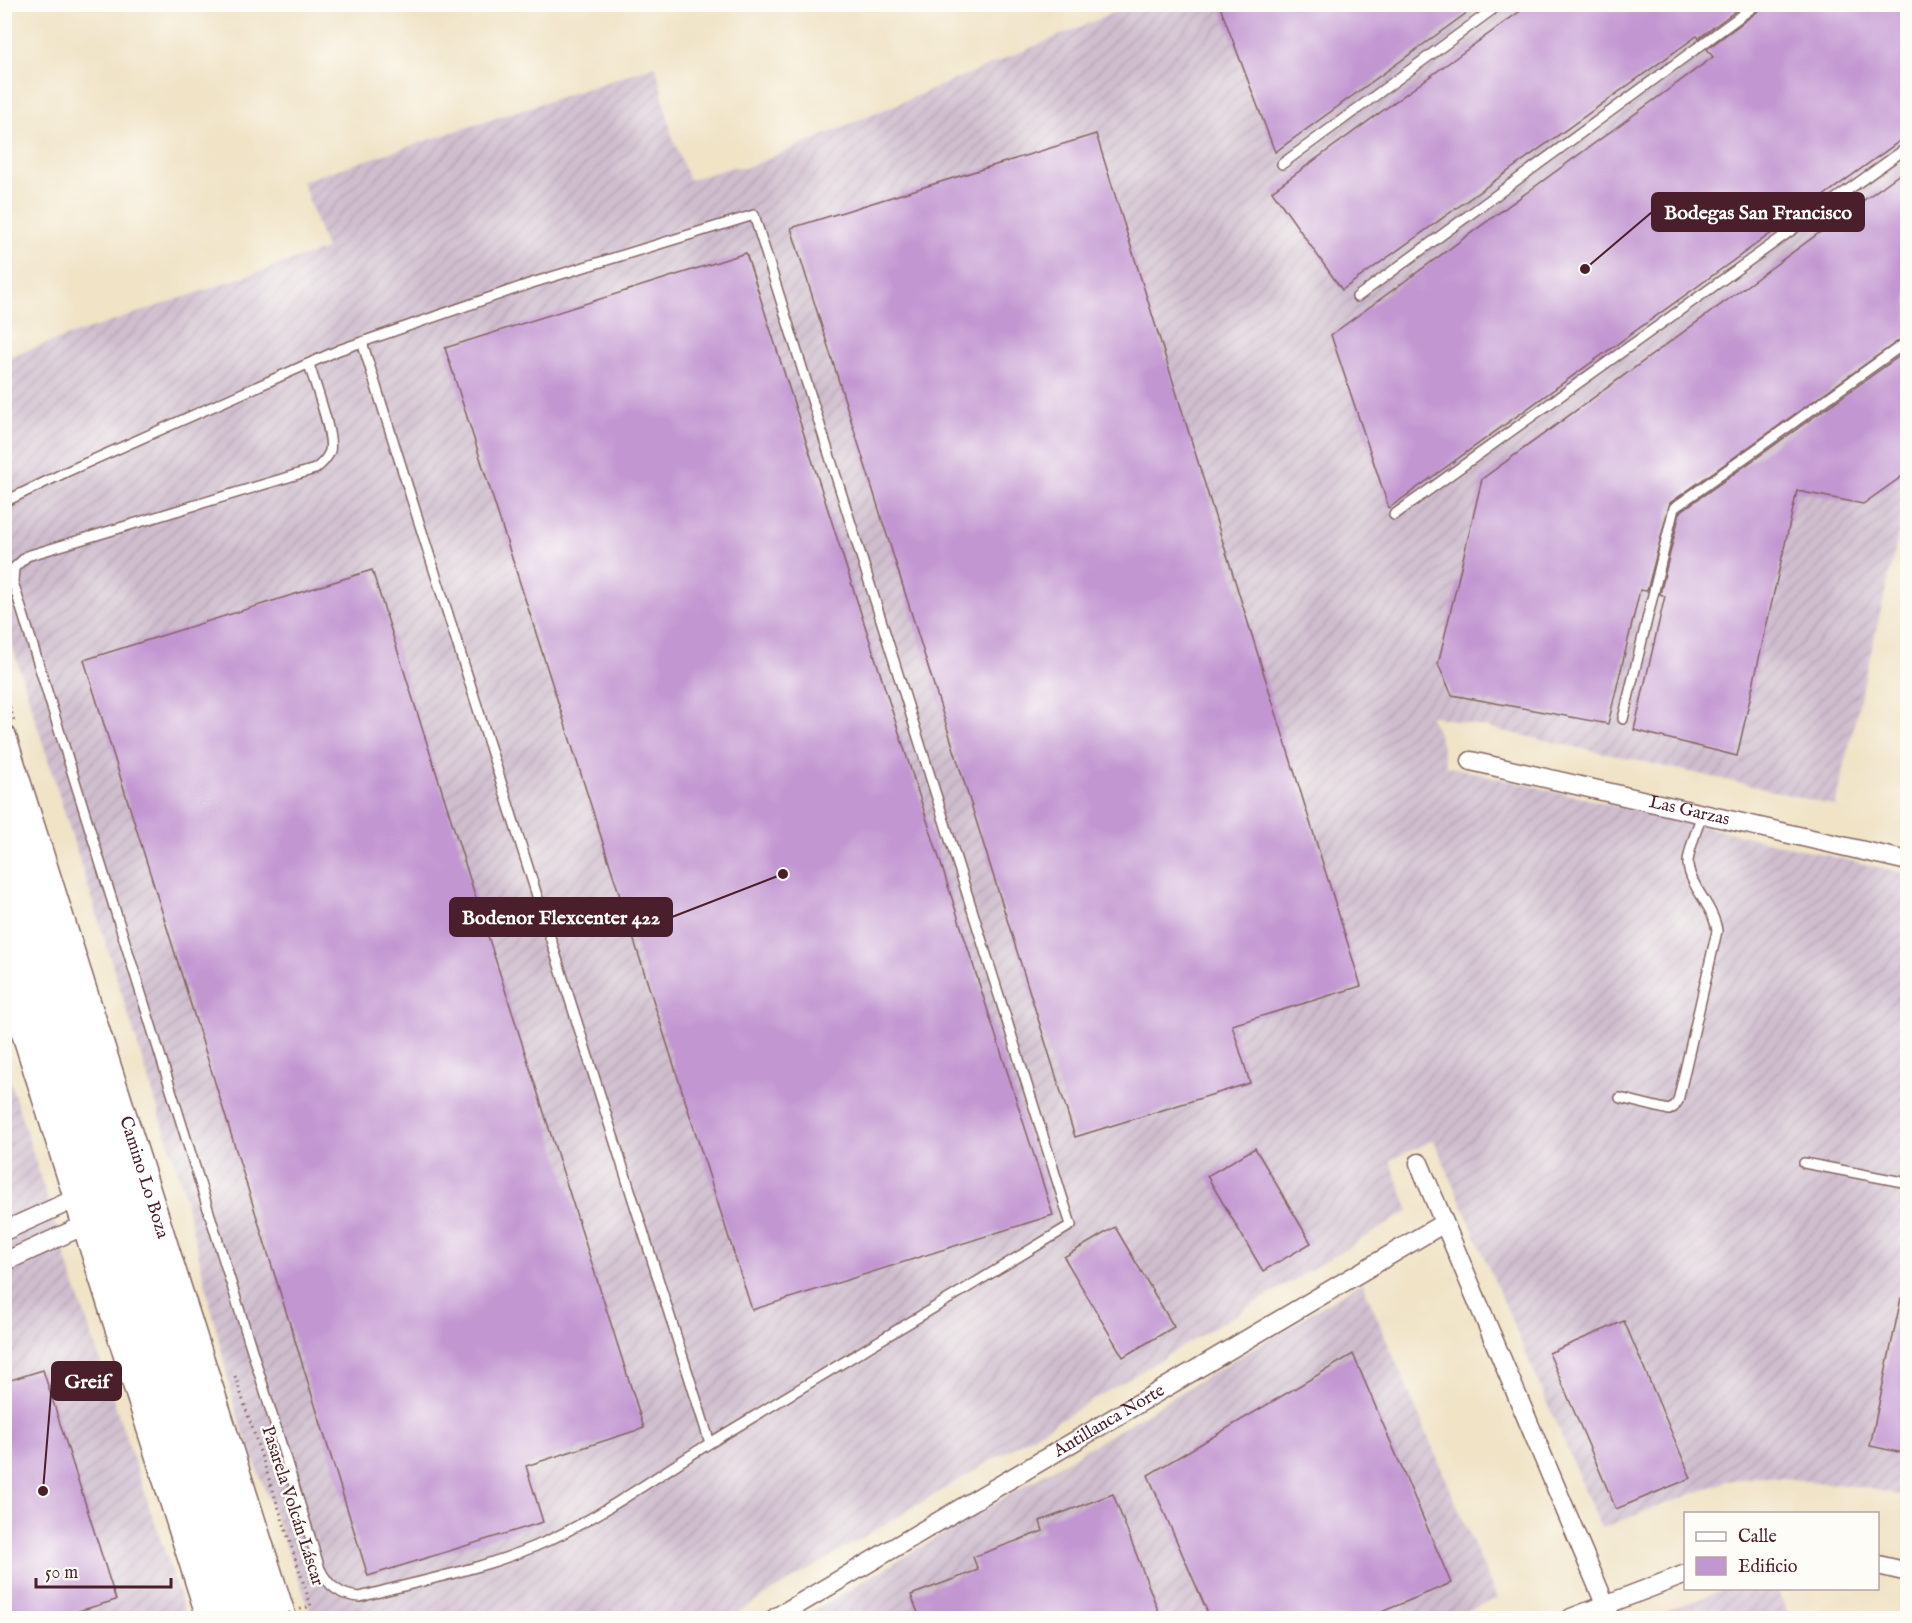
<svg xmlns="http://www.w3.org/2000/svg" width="1912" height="1623" viewBox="0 0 1912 1623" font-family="'IM FELL English',serif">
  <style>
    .industrial { fill: url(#industrial-furrows) }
    .building { fill: #c296d1 }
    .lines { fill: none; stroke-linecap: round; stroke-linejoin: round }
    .lane-casing { stroke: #846461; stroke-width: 12 }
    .street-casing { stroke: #846461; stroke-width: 21 }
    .secondary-casing { stroke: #846461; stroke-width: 27 }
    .highway-casing { stroke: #846461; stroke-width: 34 }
    .path { stroke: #846461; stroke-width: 3; stroke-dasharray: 1.5 4.5; stroke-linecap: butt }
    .lane { stroke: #fff; stroke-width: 9 }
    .street { stroke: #fff; stroke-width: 18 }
    .secondary { stroke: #fff; stroke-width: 24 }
    .highway { stroke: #fff; stroke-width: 32 }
    .path-bridge { stroke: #846461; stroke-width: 3; stroke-dasharray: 1.5 4.5; stroke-linecap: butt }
    .labels { text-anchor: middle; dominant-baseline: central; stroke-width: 5; stroke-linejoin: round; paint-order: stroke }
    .street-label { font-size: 18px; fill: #4a1f2b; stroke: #fdfcf7 }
    .leader { fill: none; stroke: #4a1f2b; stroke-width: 2 }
    .callout-dot { fill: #4a1f2b; stroke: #fdfcf7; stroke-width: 2 }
    .callout { fill: #4a1f2b; stroke: #4a1f2b; stroke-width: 2 }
    .callout-label { font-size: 20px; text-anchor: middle; font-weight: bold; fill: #fff }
  </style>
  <defs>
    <pattern id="industrial-furrows" width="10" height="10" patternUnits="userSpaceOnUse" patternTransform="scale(1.5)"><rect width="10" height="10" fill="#cfbdce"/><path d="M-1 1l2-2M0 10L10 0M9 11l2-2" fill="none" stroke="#b3a2b1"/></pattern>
  </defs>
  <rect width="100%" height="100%" fill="#fdfcf7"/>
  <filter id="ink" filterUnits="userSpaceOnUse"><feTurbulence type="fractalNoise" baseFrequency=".0167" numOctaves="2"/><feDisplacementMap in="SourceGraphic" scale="12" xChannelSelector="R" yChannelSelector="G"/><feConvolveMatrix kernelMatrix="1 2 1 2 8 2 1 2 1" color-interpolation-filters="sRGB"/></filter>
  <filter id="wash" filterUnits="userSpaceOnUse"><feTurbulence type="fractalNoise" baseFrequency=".008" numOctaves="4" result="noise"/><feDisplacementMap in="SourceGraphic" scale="24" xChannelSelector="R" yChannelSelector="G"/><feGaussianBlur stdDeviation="1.35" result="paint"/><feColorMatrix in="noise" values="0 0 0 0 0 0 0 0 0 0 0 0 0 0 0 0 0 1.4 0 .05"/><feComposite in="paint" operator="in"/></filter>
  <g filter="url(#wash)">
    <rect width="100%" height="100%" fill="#f0e3c6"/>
    <path class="industrial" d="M1132 5H1907V521L1902 520 1835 806 1740 783 1429 715 1439 735 1446 766 1907 874V1497L1861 1487 1763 1476 1727 1481 1601 1528 1434 1140 1390 1160 1409 1211 728 1618H313L236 1412 182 1186 5 623 4 358 326 249 302 181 656 66 672 136 689 180 733 167 746 168Z
      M4 1062 74 1283 187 1618H5Z
      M1362 1282 1497 1599 1448 1618H801L1117 1431Z
      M1725 1589H1777L1790 1618H1665L1669 1610Z"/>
    <g id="blocks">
      <path class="building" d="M1219 4H1479L1275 152Z
        M1530 4H1745L1699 38 1697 36 1342 290 1272 191Z
        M1764 4H1897L1908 19V135L1389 508 1331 335 1713 57 1707 49 1761 9Z
        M1096 134 1361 986 1232 1025 1250 1083 1075 1137 791 228Z
        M1908 168V334L1670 503 1647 591 1640 590 1608 724 1452 695 1438 664 1482 479Z
        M746 253 1053 1215 752 1310 445 348Z
        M1908 350V472L1863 504 1797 491 1737 756 1634 730 1665 596 1660 594 1680 512Z
        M372 570 644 1428 526 1466 543 1522 368 1576 84 660Z
        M1255 1148 1311 1243 1263 1271 1207 1176Z
        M1115 1227 1174 1327 1123 1357 1064 1257Z
        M1901 1298H1908V1454L1870 1446Z
        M1624 1321 1691 1478 1616 1509 1549 1353Z
        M1353 1354 1451 1583 1367 1618H1210L1148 1475Z
        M43 1370 116 1600 55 1618H4V1382Z
        M1113 1494 1161 1618H920L911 1595 978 1570 973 1557 1043 1531 1040 1521Z"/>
    </g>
  </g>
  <g filter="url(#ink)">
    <use href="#blocks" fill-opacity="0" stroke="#846461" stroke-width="1.5"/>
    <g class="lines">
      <g class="lane-casing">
        <path id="lane" d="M1282 164 1500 4
          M1357 297 1757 4
          M309 364C314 382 334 434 330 451 327 459 322 464 315 469L27 556 14 568 13 582 320 1569C328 1586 341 1596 360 1597 419 1581 480 1570 536 1546 595 1521 655 1477 710 1443L362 342
          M4 502 66 472 339 350 532 283 754 215 1071 1225 710 1443
          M1394 515 1908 147
          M1623 719 1674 508 1908 341
          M1620 1098 1669 1110 1674 1107 1678 1101 1717 931C1714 907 1691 888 1688 865 1687 853 1698 827 1702 814
          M1804 1163 1908 1183"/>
      </g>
      <g class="street-casing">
        <g id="street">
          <path id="s1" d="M1471 761 1908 861"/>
          <path d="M1419 1163 1611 1618"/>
          <path d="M4 1231 77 1198"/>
          <path d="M4 1262 85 1225"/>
          <path d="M1878 1565 1908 1572"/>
          <path id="s2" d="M775 1618 1444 1223"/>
          <path d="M1571 1618 1686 1574"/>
        </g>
      </g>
      <g class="secondary-casing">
        <g id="secondary">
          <path id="s3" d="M4 737 284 1618"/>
          <path d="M4 970 209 1618"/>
        </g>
      </g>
      <g class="highway-casing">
        <path id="highway" d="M4 817 260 1618
          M4 895 235 1618"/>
      </g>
      <path class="path" d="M4 690 14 720"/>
      <use href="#lane" class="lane"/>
      <use href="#street" class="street"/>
      <use href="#secondary" class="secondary"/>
      <use href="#highway" class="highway"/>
      <path class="path-bridge" d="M235 1376 311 1606 272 1618"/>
    </g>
  </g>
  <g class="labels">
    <g class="street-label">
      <text stroke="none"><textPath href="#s1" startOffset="224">Las Garzas</textPath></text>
      <text stroke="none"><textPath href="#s3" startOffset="462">Camino Lo Boza</textPath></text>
      <text stroke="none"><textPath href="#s2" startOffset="388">Antillanca Norte</textPath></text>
      <text transform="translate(292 1506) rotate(72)">Pasarela Volcán Láscar</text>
    </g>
  </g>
  <path class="leader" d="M1585 269L1652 212M783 874L672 917M43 1491L52 1381"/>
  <g class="callout-dot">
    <circle cx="1585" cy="269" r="6"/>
    <circle cx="783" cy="874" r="6"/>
    <circle cx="43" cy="1491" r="6"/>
  </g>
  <g class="callout">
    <rect x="1652" y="193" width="212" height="38" rx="6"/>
    <rect x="450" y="898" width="222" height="38" rx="6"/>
    <rect x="52" y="1362" width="69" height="38" rx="6"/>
  </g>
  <g class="callout-label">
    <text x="1758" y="219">Bodegas San Francisco</text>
    <text x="561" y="924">Bodenor Flexcenter 422</text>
    <text x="87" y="1388">Greif</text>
  </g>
  <rect width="1912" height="1623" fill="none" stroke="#fdfcf7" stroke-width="24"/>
  <rect x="1684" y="1512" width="195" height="78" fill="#fdfcf7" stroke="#b5a4a5" stroke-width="1.5"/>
  <rect x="1696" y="1532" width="30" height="9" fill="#ffffff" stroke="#b5a4a5" stroke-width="1.5"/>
  <text x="1738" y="1542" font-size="18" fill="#4a1f2b">Calle</text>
  <rect x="1696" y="1557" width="30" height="18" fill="#c296d1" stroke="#b5a4a5" stroke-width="1.5"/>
  <text x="1738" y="1572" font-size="18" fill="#4a1f2b">Edificio</text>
  <path d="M36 1578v9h135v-9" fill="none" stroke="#4a1f2b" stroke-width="3"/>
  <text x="45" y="1578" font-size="18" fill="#4a1f2b" stroke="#fdfcf7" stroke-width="4.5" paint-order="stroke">50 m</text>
</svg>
